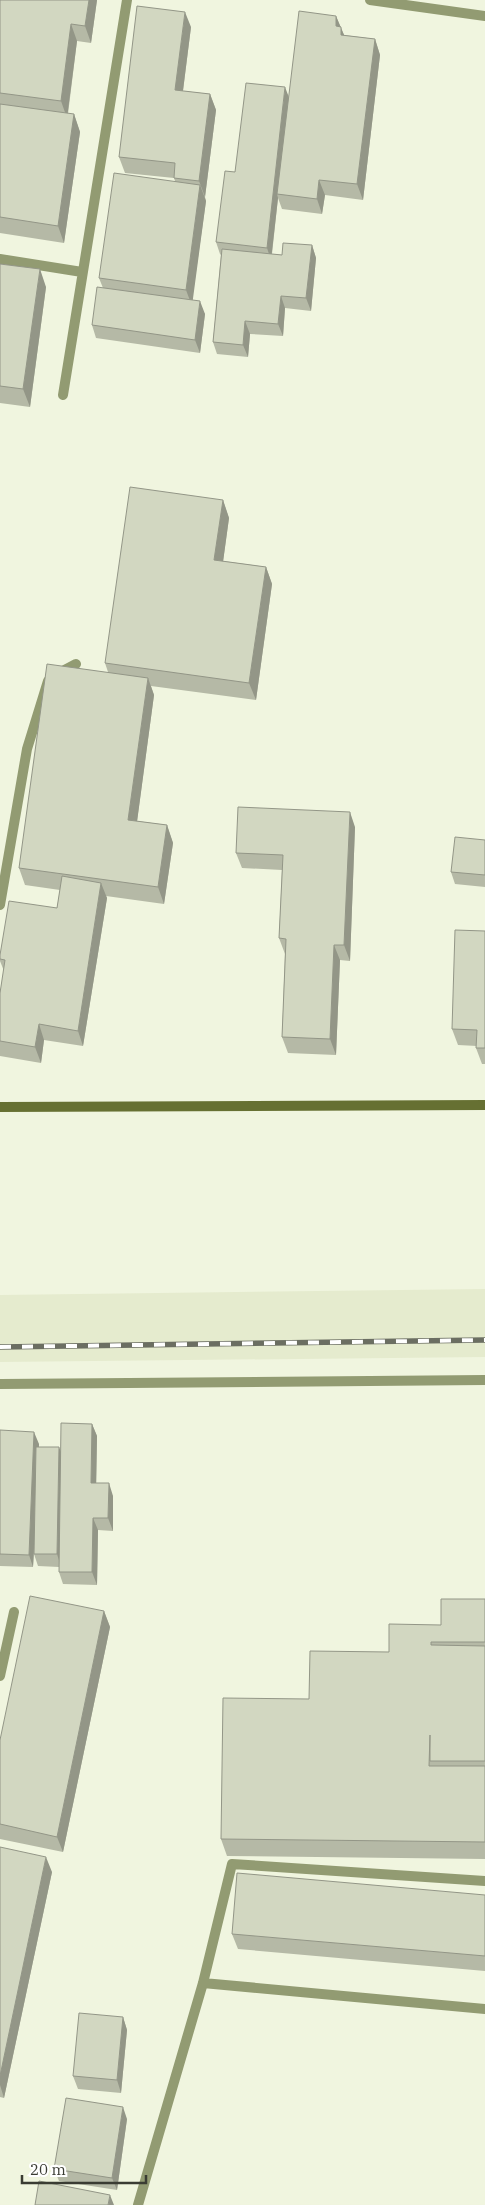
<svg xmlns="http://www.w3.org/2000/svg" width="485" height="2205" viewBox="0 0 485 2205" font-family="'IBM Plex Serif',serif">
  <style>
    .built { fill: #e5ebce }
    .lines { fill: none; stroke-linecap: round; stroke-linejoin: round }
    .lane { stroke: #929b72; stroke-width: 10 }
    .street { stroke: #929b72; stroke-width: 10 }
    .secondary { stroke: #667032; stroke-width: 10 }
    .rail-casing { stroke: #6b6e62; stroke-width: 5.5 }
    .rail { stroke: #fff; stroke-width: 4; stroke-dasharray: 11; stroke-linecap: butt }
    .wall { fill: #b5b9a6 }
    .shaded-wall { fill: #939687 }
    .building { fill: #d2d7c1; stroke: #939687 }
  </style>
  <rect width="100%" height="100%" fill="#f0f5df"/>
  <path class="built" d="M485 1289V1357L0 1362V1295Z"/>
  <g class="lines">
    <path class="lane" d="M203 1983 485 2009
      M138 2205 203 1983 232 1864 485 1881"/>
    <path class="street" d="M370 0 485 16
      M0 259 82 272
      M63 395 127 0
      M59 673 76 664
      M0 905 27 749 48 681
      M0 1384 485 1380
      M0 1676 14 1612"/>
    <path class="secondary" d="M0 1107 485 1105"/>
    <g class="rail-casing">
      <path id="rail" d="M0 1347 485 1340"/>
    </g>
    <use href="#rail" class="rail"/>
  </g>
  <path class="wall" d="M0 0H97L91 43 77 41 68 114H74L80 132 64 243 0 233Z
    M336 16 344 35 375 39 380 55 363 200 325 195 322 214 282 209 278 198 272 254 282 255 312 245 316 258 311 311 285 308 283 336 250 334 248 357 217 354 213 342 221 255 220 254 216 242 235 172 289 97Z
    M191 27 183 91 210 94 216 110 205 197 206 201 192 300 205 314 200 353 96 338 92 325 103 288 99 278 175 181 174 178 125 173 119 157Z
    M0 264 46 287 30 407 0 403Z
    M223 500 229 518 223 561 266 567 272 584 256 700 151 686 154 695 137 821 167 825 173 843 164 904 106 896 107 898 83 1046 44 1040 41 1063 0 1056V993L4 971 0 961V955L57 908 60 890 25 885 19 868 108 672 105 663Z
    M355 827 350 961 340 960 336 1055 288 1053 282 1037 285 954 279 938 282 870 242 868 236 853Z
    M485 840V887L455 884 451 872Z
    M485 931V1064H482L476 1048 477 1046 458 1045 452 1029Z
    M92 1424 97 1436 96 1483 113 1496V1531L98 1530 97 1585 63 1584 59 1572V1567L38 1566 34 1554 33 1567 0 1566V1430L39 1444V1447L61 1452Z
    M485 1599V1859L227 1856 221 1839 309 1699 389 1652 441 1625Z
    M104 1611 110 1627 63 1852 0 1839V1740Z
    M0 1847 52 1872 4 2098 0 2097Z
    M485 1895V1971L238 1949 232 1934Z
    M123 2017 127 2030 121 2093 78 2089 73 2076Z
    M127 2119 117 2190 59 2181 54 2169Z"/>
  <path class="shaded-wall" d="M89 0H97L91 43 85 26Z
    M185 12 191 27 181 106 175 90Z
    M336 16 347 42 346 50 336 26Z
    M71 24 77 41 67 118 61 101Z
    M375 39 380 55 363 200 357 184Z
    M285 87 290 100 277 194 278 198 271 260 267 248Z
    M210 94 216 110 205 197 199 181Z
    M74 114 80 132 64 243 58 226Z
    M319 180 325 195 322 214 317 199Z
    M200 185 206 201 192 306 186 290Z
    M312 245 316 258 311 311 306 298Z
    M40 269 46 287 30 407 23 389Z
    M281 296 285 308 283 336 278 324Z
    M200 301 205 314 200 353 195 340Z
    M245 321 250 334 248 357 243 345Z
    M223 500 229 518 221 577 214 560Z
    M266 567 272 584 256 700 249 683Z
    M148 678 154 695 135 837 128 820Z
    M350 812 355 827 350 961 344 945Z
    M167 825 173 843 164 904 158 887Z
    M101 883 107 898 83 1046 78 1031Z
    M334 945 340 960 336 1055 330 1039Z
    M39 1024 44 1040 41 1063 35 1047Z
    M92 1424 97 1436 96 1496 91 1483Z
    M34 1432 39 1444 33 1567 29 1555Z
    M59 1447 64 1459 61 1567 57 1554Z
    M109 1483 113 1496V1531L108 1518Z
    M93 1518 98 1530 97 1585 92 1572Z
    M104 1611 110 1627 63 1852 57 1837Z
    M46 1857 52 1872 4 2098 0 2085V2076Z
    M123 2017 127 2030 121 2093 117 2080Z
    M123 2107 127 2119 117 2190 112 2178Z
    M110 2195 114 2205H108Z"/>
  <path class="building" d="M0 0H89L85 26 71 24 61 101 0 93Z
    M137 6 185 12 175 90 210 94 199 181 174 178 175 163 119 157Z
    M299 11 336 16V26L341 27V35L375 39 357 184 319 180 317 199 277 194Z
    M246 83 285 87 267 248 216 242 225 171 235 172Z
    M0 104 74 114 58 226 0 217Z
    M114 173 200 185 186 290 99 278Z
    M283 243 312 245 306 298 281 296 278 324 245 321 243 345 213 342 222 249 282 255Z
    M0 264 40 269 23 389 0 386Z
    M97 287 200 301 195 340 92 325Z
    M130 487 223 500 214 560 266 567 249 683 105 663Z
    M47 664 148 678 128 820 167 825 158 887 19 868Z
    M238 807 350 812 344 945H334L330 1039 282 1037 286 939 279 938 283 855 236 853Z
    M455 837 485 840V875L451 872Z
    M62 876 101 883 78 1031 39 1024 35 1047 0 1041V993L5 960 0 959V955L9 901 57 908Z
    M455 930 485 931V1048H476L477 1030 452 1029Z
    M61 1423 92 1424 91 1483H109L108 1518H93L92 1572H59Z
    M0 1430 34 1432 29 1555 0 1554Z
    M36 1447H59L57 1554H34Z
    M30 1596 104 1611 57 1837 0 1824V1740Z
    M441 1599H485V1642H431V1645L485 1646V1761H430V1735L429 1766H485V1842L221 1839 223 1698 309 1699 310 1651 389 1652V1624L441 1625Z
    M0 1847 46 1857 0 2076Z
    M237 1873 485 1895V1956L232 1934Z
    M79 2013 123 2017 117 2080 73 2076Z
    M66 2098 123 2107 112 2178 54 2169Z
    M39 2181 110 2195 108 2205H35Z"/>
  <path d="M22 2175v8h124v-8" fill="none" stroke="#3a3c33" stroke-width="2.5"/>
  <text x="30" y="2175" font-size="15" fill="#3a3c33" stroke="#ffffff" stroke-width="4" paint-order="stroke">20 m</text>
</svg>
